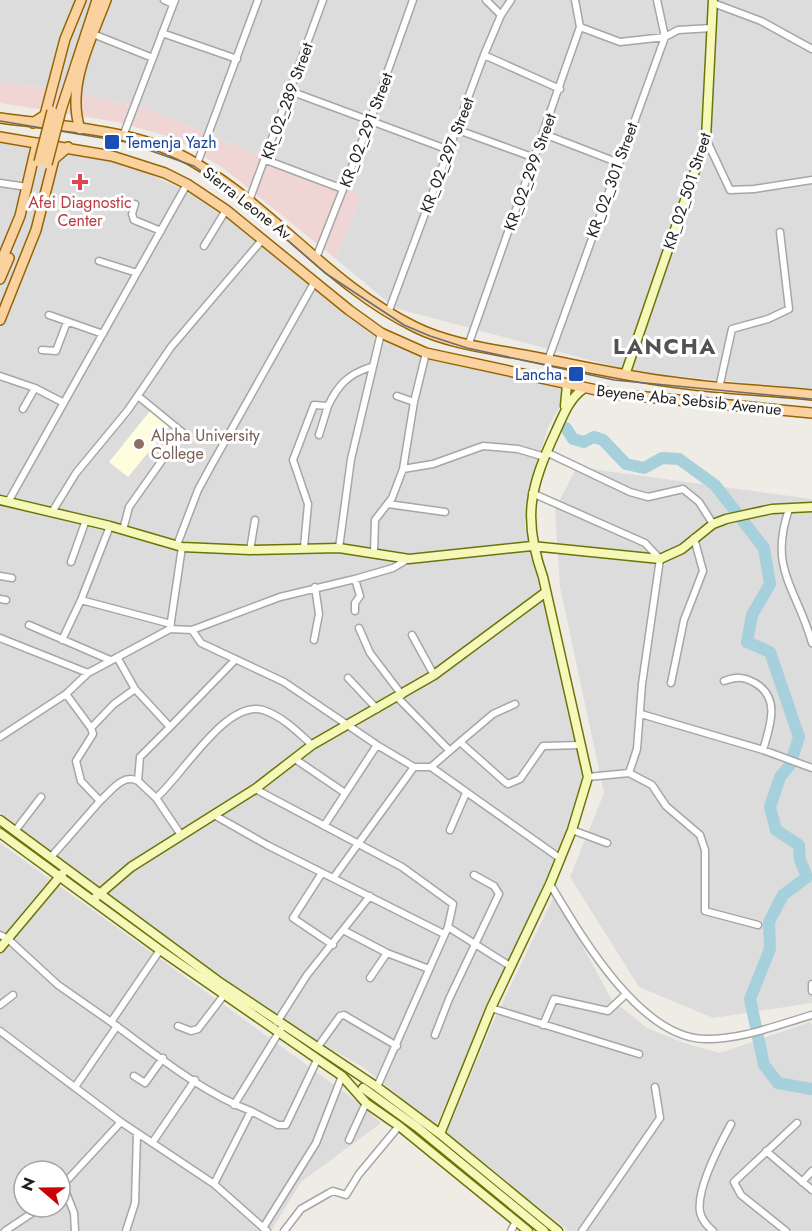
<svg xmlns="http://www.w3.org/2000/svg" width="812" height="1231" viewBox="0 0 812 1231" font-family="Jost,sans-serif">
  <style>
    .residential { fill: #dddcdc; fill-rule: evenodd }
    .commercial { fill: #f0d5d5 }
    .education { fill: #fefedf }
    .lines { fill: none; stroke-linecap: round; stroke-linejoin: round }
    .river { stroke: #a6d0dc; stroke-width: 12 }
    .street-casing { stroke: #a6a6a6; stroke-width: 9 }
    .secondary-casing { stroke: #6a7507; stroke-width: 11 }
    .primary-casing { stroke: #976403; stroke-width: 12 }
    .street { stroke: #fff; stroke-width: 6 }
    .secondary { stroke: #f6f8ba; stroke-width: 8 }
    .primary { stroke: #fad29f; stroke-width: 9 }
    .tram { stroke: #6d6d6d; stroke-width: 1.5 }
    .primary-bridge-casing { stroke: #976403; stroke-width: 12; stroke-linecap: butt }
    .primary-bridge { stroke: #fad29f; stroke-width: 9 }
    .transit-dot { fill: #1a4fb4; stroke: #fff; stroke-width: 2 }
    .health-dot { fill: #e0444e; stroke: #fff; stroke-width: 2 }
    .education-dot { fill: #8d6e63; stroke: #fff; stroke-width: 2 }
    .labels { text-anchor: middle; dominant-baseline: central; stroke-width: 6; stroke-linejoin: round; paint-order: stroke }
    .street-label { font-size: 16px; fill: #1f1f1f; stroke: #fff }
    .transit-label { font-size: 16px; fill: #164399; stroke: #fff; text-anchor: start }
    .health-label { font-size: 16px; fill: #be3a42; stroke: #fff }
    .education-label { font-size: 16px; fill: #785e54; stroke: #fff; text-anchor: start }
    .district-label { font-size: 22px; font-weight: bold; letter-spacing: 1.5px; fill: #525252; stroke: #fff }
  </style>
  <rect width="100%" height="100%" fill="#efece5"/>
  <path class="residential" d="M0 0H812V389L635 372 395 308 336 259 360 196 144 108 62 90 0 82Z
    M0 143 78 153 133 167 191 193 246 232 317 291 391 344 422 356 564 388 560 406 548 427 534 473 528 497 525 526 584 772 574 811 547 877 436 1126 363 1067 295 1029 91 884 0 812Z
    M577 467 812 499V1003L713 1018 639 987 570 877 604 793 560 587 555 509Z
    M0 843 358 1102 381 1123 301 1182 271 1231H0ZM24 1171H60V1207H24Z
    M555 894 611 999 647 1028 684 1043 720 1053 810 1022 812 1025V1231H569L446 1134 493 1022Z"/>
  <path class="commercial" d="M0 82 62 90 144 108 360 196 336 259 223 168 174 138 117 122 0 103Z"/>
  <path class="education" d="M150 411 169 427 128 477 109 462Z"/>
  <g class="lines">
    <path class="river" d="M566 428 573 439 584 442 594 437 603 440 626 464 644 468 662 458 679 459 715 485 764 548 770 584 752 615 747 642 770 652 799 737 790 765 780 777 770 807 776 830 799 845 800 860 807 877 783 895 769 922 770 949 750 999 764 1065 778 1083 812 1089"/>
    <g class="street-casing">
      <path id="street" d="M164 0 173 4
        M486 0 501 15
        M713 3 761 21 812 49
        M580 27 620 42 665 37 678 30 712 28
        M162 33 237 59
        M93 34 153 58
        M484 55 560 89
        M290 91 449 150
        M458 130 535 158
        M544 134 619 163
        M123 136 175 0
        M706 139 730 190 754 189 812 180
        M266 160 343 189
        M197 164 258 0
        M0 183 27 187
        M249 201 323 0
        M135 204 132 214 134 220 161 231
        M204 246 226 210
        M316 258 370 121 413 0
        M99 261 137 273
        M388 313 484 55 501 15 511 0
        M49 315 103 334
        M469 343 580 27 575 0
        M42 350 56 351 67 322
        M548 360 665 37 657 0
        M0 376 35 388 64 403
        M719 388 732 329 768 319 789 309 780 232
        M397 396 414 402
        M23 409 35 388
        M319 435 328 406
        M546 452 630 492 648 497 683 489 699 502 713 524
        M403 469 433 464 483 446 518 449 545 457
        M532 493 645 543 660 559 642 684 637 749 629 773 588 777
        M8 502 187 184
        M388 504 445 512
        M789 509C768 570 797 588 812 643
        M52 512 76 473 128 410 171 347 262 240
        M110 526 81 600 171 624
        M123 530 129 507 182 432 138 396
        M177 545 198 490 211 466 314 283
        M304 547 308 504 293 460 314 405 328 406C338 385 348 374 371 367
        M339 548 351 459 381 333
        M250 550 255 520
        M374 552 375 520 392 498 403 469 414 402 426 353
        M71 562 86 520
        M0 576 12 578
        M0 599 6 600
        M355 611V603L360 596 355 579
        M29 625 110 660
        M170 628 182 547
        M359 628 370 653 402 695
        M192 630 201 643 284 682 377 745 324 826
        M412 635 434 675
        M0 638 88 673
        M62 640 81 600
        M314 640 319 614 315 587
        M348 678 377 709
        M724 681C736 677 743 676 755 683 781 698 770 726 763 750
        M671 683 684 620 703 571 694 538
        M135 689 170 727 235 660
        M66 694 91 728
        M398 698 449 750
        M515 704 493 714 460 742 505 782 508 784 520 779 543 746 581 745
        M641 714 763 750 812 768
        M0 737 66 694 88 673 170 629 192 630 280 597 355 579 393 568 408 559
        M377 745 414 767
        M295 759 345 793
        M431 767 561 859
        M629 773 652 785 666 806 700 835 705 850V911L758 925
        M138 781 156 798
        M255 789 402 867 453 904 448 927 377 1087
        M100 801C111 791 123 773 138 781L140 757 170 727
        M214 815 267 845 444 934
        M450 830 466 793
        M572 830 607 843
        M15 831 41 797
        M181 835 156 798C182 776 226 699 263 710 282 716 298 732 312 745
        M51 857 100 801 81 781 76 761 93 734 91 728 114 704 135 689 117 657
        M322 873 293 918 333 945
        M334 877 414 767H431L460 742
        M550 884C580 934 639 1037 704 1039 741 1040 777 1025 812 1015
        M448 927 510 966
        M343 930 387 953 429 969
        M0 935 8 939 58 985 111 1022
        M160 950 111 1022C154 1053 201 1092 251 1111L214 1184
        M370 978 387 953
        M812 984V991
        M0 1005 13 995
        M491 1008 639 1054
        M277 1022 307 975 370 896
        M543 1025 554 999 608 1011 626 994
        M178 1026 191 1031 198 1029 224 995
        M0 1031 121 1122 214 1184 267 1231
        M435 1035 449 999 499 894 494 886 474 875
        M317 1048 340 1016 344 1015 397 1046
        M134 1076 145 1083 163 1058
        M75 1087 117 1026
        M234 1105 281 1029
        M251 1111 278 1125H286L317 1060
        M349 1140 366 1103
        M152 1143 195 1080
        M766 1151 812 1190
        M802 1182 812 1171
        M63 1185 74 1213 75 1231
        M60 1188 121 1122
        M263 1228 316 1143 342 1076
        M5 1231 41 1207
        M126 1231 135 1203 137 1133
        M284 1231 301 1209 329 1193 333 1191 346 1195 359 1174 399 1126
        M511 1231 516 1221
        M582 1231 660 1118 655 1087
        M713 1231C707 1226 702 1221 700 1212 696 1189 720 1144 731 1124
        M786 1231 741 1195 734 1182 797 1123"/>
    </g>
    <g class="secondary-casing">
      <path id="secondary" d="M625 375 706 139 713 0
        M565 406 567 385
        M0 500 110 526 182 547 250 550 339 548 409 559 532 546 660 559 682 549 713 524 726 519 772 509 812 507
        M0 820 218 981 377 1087 440 1134 558 1231
        M0 833 160 950 342 1076 366 1103 399 1126 528 1231
        M96 897 131 867 255 789 312 745 434 675 546 592
        M0 948 62 874
        M363 1088 417 1127 544 1231
        M440 1134 491 1008 550 884 572 830 588 777 543 577C522 518 530 487 556 431 563 416 569 399 583 389"/>
    </g>
    <g class="primary-casing">
      <path id="primary" d="M61 110 97 0
        M0 118C66 127 139 129 197 164 276 211 332 287 415 327 449 344 492 349 529 356 577 365 624 376 672 382 718 389 765 390 812 395
        M33 123 45 115 65 39 81 0
        M80 129C66 86 91 40 106 0
        M0 137 112 156 165 173 187 184 226 210 349 310 381 333 426 353 615 394 812 413
        M0 264 20 216 37 143
        M0 279 9 258
        M0 320 36 230 54 159 68 147"/>
    </g>
    <use href="#street" class="street"/>
    <use href="#secondary" class="secondary"/>
    <use href="#primary" class="primary"/>
    <path class="tram" d="M0 121 126 142 194 166 238 197 325 273 404 325 430 336 467 348 614 380 812 399"/>
    <g class="primary-bridge-casing">
      <path id="primary-bridge" d="M39 162 52 111
        M47 164 61 110"/>
    </g>
    <use href="#primary-bridge" class="primary-bridge"/>
  </g>
  <g class="transit-dot">
    <rect x="104" y="134" width="16" height="16" rx="3"/>
    <rect x="568" y="366" width="16" height="16" rx="3"/>
  </g>
  <path class="health-dot" d="M77 173h6v6h6v6h-6v6h-6v-6h-6v-6h6z"/>
  <circle class="education-dot" cx="139" cy="444" r="6"/>
  <g class="labels">
    <g class="street-label">
      <text transform="translate(287 101) rotate(-70)">KR_02_289 Street</text>
      <text transform="translate(366 130) rotate(-69)">KR_02_291 Street</text>
      <text transform="translate(447 155) rotate(-69)">KR_02_297 Street</text>
      <text transform="translate(530 172) rotate(-70)">KR_02_299 Street</text>
      <text transform="translate(612 180) rotate(-70)">KR_02_301 Street</text>
      <text transform="translate(687 191) rotate(-72)">KR_02_501 Street</text>
      <text transform="translate(247 203) rotate(38)">Sierra Leone Av</text>
      <text transform="translate(689 400) rotate(6)">Beyene Aba Sebsib Avenue</text>
    </g>
    <g class="transit-label">
      <text x="126" y="142">Temenja Yazh</text>
      <text x="562" y="374" text-anchor="end">Lancha</text>
    </g>
    <g class="health-label">
      <text x="80" y="202">Afei Diagnostic<tspan x="80" dy="18">Center</tspan></text>
    </g>
    <g class="education-label">
      <text x="151" y="435">Alpha University<tspan x="151" dy="18">College</tspan></text>
    </g>
    <g class="district-label">
      <text x="665" y="346">LANCHA</text>
    </g>
  </g>
  <g transform="translate(42 1189) rotate(290)"><circle r="28" fill="#ffffff" stroke="#a5a5a5" stroke-width="1.5"/>
  <path d="M0-4.5L10 22L0 15L-10 22Z" fill="#ca0405"/>
  <text y="-9" font-size="16" font-weight="bold" text-anchor="middle" fill="#1f1f1f">N</text>
  </g>
</svg>
